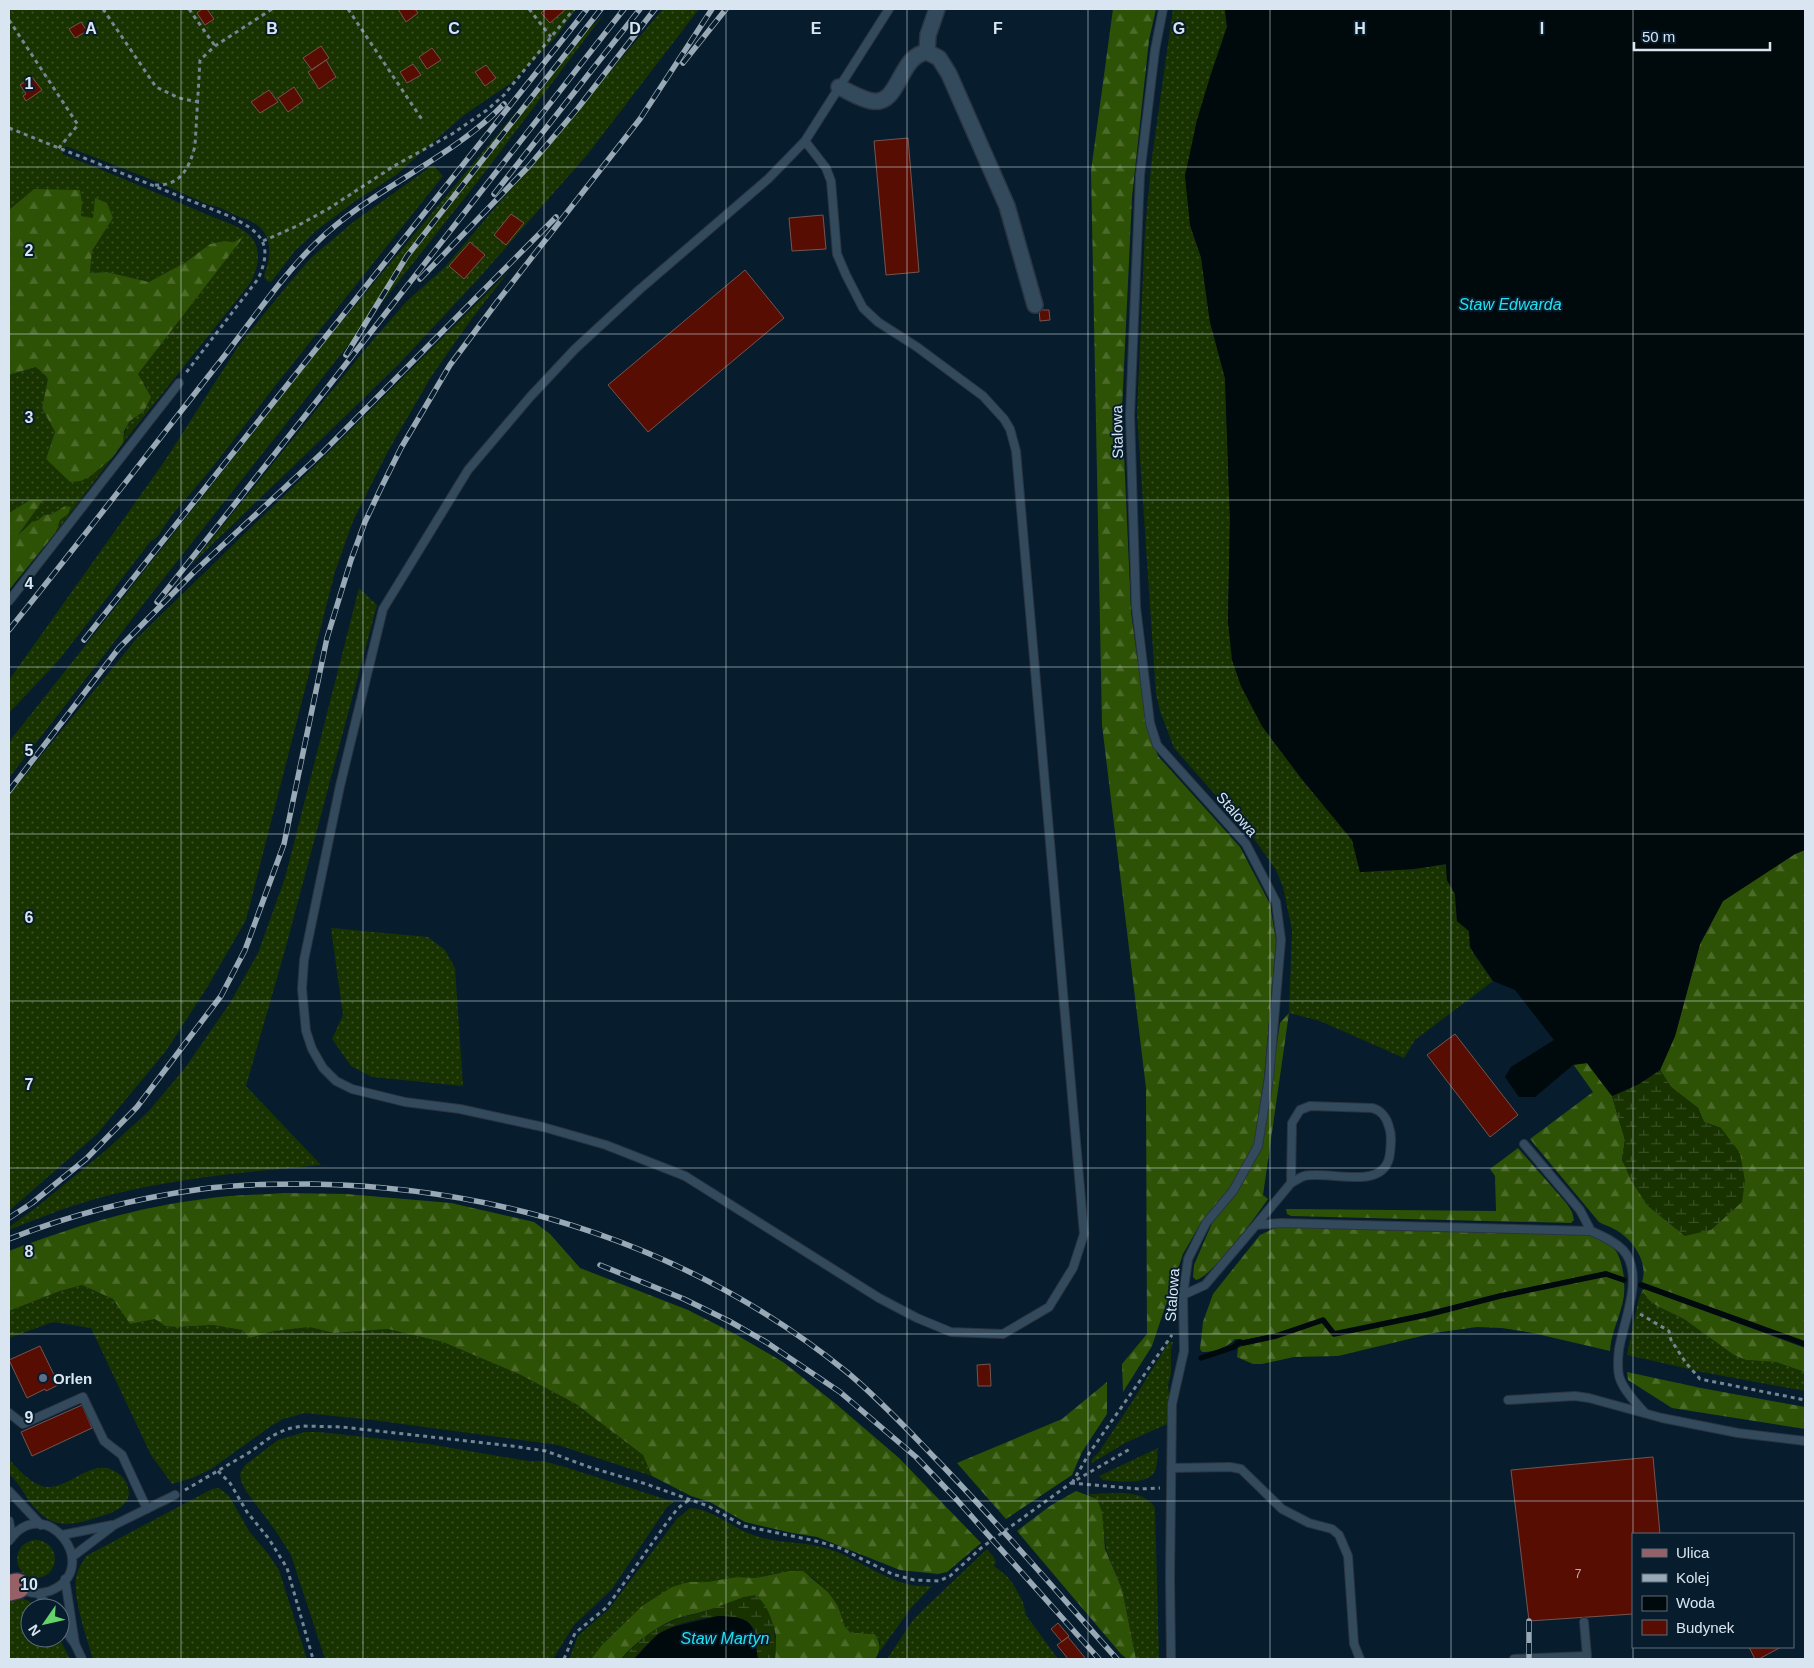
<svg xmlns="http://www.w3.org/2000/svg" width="1814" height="1668" viewBox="0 0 1814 1668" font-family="Helvetica,sans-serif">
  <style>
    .grass { fill: url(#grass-dots) }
    .forest { fill: url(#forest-firs) }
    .wetland { fill: url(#wetland-marsh) }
    .water { fill: #00090b }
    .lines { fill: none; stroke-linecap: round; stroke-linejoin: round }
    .stream { stroke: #00090b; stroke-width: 5.5 }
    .building { fill: #580d03; stroke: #73544e }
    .service-casing { stroke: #2b3441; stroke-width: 10 }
    .minor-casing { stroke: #2b3441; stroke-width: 18 }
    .primary-casing { stroke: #2b3441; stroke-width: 28 }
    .path { stroke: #748693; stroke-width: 3; stroke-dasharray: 4 4; stroke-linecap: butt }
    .service { stroke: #334a5d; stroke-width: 8 }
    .minor { stroke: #334a5d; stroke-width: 15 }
    .primary { stroke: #966067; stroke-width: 25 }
    .rail-casing { stroke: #98a8b4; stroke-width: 5.5 }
    .rail { stroke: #071d2d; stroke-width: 4; stroke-dasharray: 11; stroke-linecap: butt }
    .grid { fill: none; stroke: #d9e6f1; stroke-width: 1; stroke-opacity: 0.55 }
    .service-dot { fill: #5c6f8a; stroke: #071d2d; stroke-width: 2 }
    .labels { text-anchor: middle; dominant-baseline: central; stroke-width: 4; stroke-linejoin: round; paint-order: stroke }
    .number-label { font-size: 12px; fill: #b9b0b6 }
    .street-label { font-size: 15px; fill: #d9e6f1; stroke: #071d2d }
    .poi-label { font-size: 15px; font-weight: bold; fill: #d9e6f1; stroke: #071d2d; text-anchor: start }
    .water-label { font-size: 16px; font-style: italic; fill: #20e2f2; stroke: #071d2d }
    .grid-label { font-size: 16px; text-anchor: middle; font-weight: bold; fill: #d9e6f1; stroke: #071d2d; stroke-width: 4; stroke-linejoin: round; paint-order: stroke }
  </style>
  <defs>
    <pattern id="grass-dots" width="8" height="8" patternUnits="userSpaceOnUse" patternTransform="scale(1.25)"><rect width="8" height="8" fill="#183200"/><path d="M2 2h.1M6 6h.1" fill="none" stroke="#395026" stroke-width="1.8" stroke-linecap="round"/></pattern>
    <pattern id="forest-firs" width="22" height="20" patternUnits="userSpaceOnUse" patternTransform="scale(1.25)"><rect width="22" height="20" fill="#2e5205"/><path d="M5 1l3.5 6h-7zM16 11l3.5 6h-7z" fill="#4c6b2a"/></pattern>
    <pattern id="wetland-marsh" width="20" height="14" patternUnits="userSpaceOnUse" patternTransform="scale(1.25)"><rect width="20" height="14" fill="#183200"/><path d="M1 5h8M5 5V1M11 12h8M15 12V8" fill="none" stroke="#395026"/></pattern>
  </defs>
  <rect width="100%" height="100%" fill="#071d2d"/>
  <path class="grass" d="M9 9H576L557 36 511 83 464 115 396 175 354 202 316 231 295 251 271 282 267 281 264 276C271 257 274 235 254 223 248 219 241 218 235 215 226 211 219 206 209 205L155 181 66 146 62 154C111 173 159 194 208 215 221 221 243 226 252 238 262 251 258 268 251 282L123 443C125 425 129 421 144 411L147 388 141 381 138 374 242 238 234 242 224 241 210 244 186 262 149 282 107 272 90 273 92 251 113 218H93L80 216 82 203 9 210Z
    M663 9H699L587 155 480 277 398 365 190 566 372 341 407 301 444 268Z
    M1173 9H1225L1227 27 1210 77 1190 225 1201 257 1210 322 1225 378 1230 519 1228 622 1262 726 1301 778 1353 840 1360 872 1414 869 1446 864 1447 880 1455 894 1457 921 1469 931 1473 953 1493 981 1415 1040 1404 1058 1320 1021 1289 1013 1292 930 1283 887 1276 870 1254 839 1174 748 1160 711 1156 694 1137 414 1145 230 1152 157Z
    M604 14 482 176 149 597 9 778V742L328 338 561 58Z
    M433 165 443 176 275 386 212 468 172 515 157 537 150 542 59 660 9 713V680L164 462 239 345 290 282 311 258 352 223Z
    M509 271 470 321 431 377 388 451 353 521 335 572 246 920 208 986 166 1051 97 1134 9 1211V795L137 638 323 458Z
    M36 367 48 378 42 408 55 432 46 459 70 482 92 475 112 458 56 532 60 520 68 514 65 506 52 514 44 515 38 520 32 522 15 537 30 518V500L9 513V375Z
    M359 588 377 605 285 950 246 1086 321 1165C237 1173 150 1180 69 1207 49 1214 29 1222 9 1230V1227L37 1207 105 1151 148 1112 185 1068 230 1003 258 953 285 878Z
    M331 928 428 937 445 950 455 968 463 1086 372 1077 351 1066 332 1039 343 1015Z
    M82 1285 113 1299 130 1324 155 1319 165 1326 176 1327 213 1325 242 1330 251 1338 274 1331 309 1327 334 1333 388 1329 443 1342 521 1375 576 1404 643 1455 652 1476 558 1445 373 1420 305 1413 283 1419 271 1426 211 1469 192 1478 172 1484 151 1455 91 1328 53 1322 9 1338V1311L60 1291Z
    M1642 1290 1649 1300 1657 1306 1684 1319 1734 1355 1746 1360 1776 1362 1805 1372V1391L1702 1372 1627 1355 1638 1302Z
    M1169 1342H1173L1171 1350V1373L1168 1385 1170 1403 1167 1424 1125 1443 1092 1463V1459L1099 1452 1132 1402Z
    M305 1432H319L428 1444 528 1461H543L565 1467 674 1502 667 1507 612 1589 574 1625 553 1659H325L291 1555 275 1530 246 1491 241 1481 240 1474 245 1465 278 1440Z
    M1158 1448C1157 1455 1158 1465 1155 1471 1148 1486 1116 1481 1103 1480L1099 1476Z
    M9 1459C17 1469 34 1487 48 1487 71 1488 95 1454 119 1474 125 1478 129 1486 129 1494 128 1504 117 1511 108 1514 76 1524 53 1534 30 1502 23 1492 18 1482 9 1474Z
    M219 1488 229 1496 249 1531 269 1555 279 1570 307 1659H93C87 1639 71 1594 77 1574 78 1568 83 1562 86 1556L212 1489Z
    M1088 1494C1108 1494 1144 1487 1155 1508L1159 1659H1136L1122 1589 1107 1553 1097 1499Z
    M690 1508C713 1509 732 1528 753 1535 777 1544 804 1541 829 1549 863 1560 895 1590 932 1586L911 1608 880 1651V1642L875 1634 851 1633 845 1627 838 1606 828 1592 812 1577 780 1573 756 1578 737 1577 707 1582H689L642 1606 602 1645 591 1659H569L578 1636 609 1609 677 1519Z
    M17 1559a19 19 0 1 1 38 0a19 19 0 1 1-38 0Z
    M987 1549 993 1556 996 1562 994 1566 1007 1576 1013 1584 1023 1602 1026 1615 1058 1659H887L913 1620 927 1606Z
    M13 1596 27 1600 40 1608H30V1638H59L70 1659H9V1597Z"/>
  <path class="forest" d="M1113 9H1156L1149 40 1132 197 1122 409 1131 612 1146 723 1158 756 1240 847 1270 904 1276 941 1264 1078 1254 1145 1229 1189 1202 1221 1183 1254 1152 1346 1123 1392 1122 1364 1147 1334 1146 1088 1102 725 1091 171Z
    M34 189 80 190 82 203 81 216 93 218 95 198 107 203 113 218 92 251 90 273 107 272 149 282 186 262 210 244 224 241 234 242 244 236 138 374 151 397 144 411 130 421 124 431 123 443 112 458 92 475 81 481 70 482 46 459 55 432 42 408 48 378 36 367 9 375V210Z
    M30 500H43L18 535 32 522 38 520 44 515 52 514 65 506 71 507 68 514 60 520 56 532 9 590V513Z
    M1805 850V1342L1642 1282C1649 1262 1632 1238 1614 1229 1609 1226 1604 1225 1599 1222L1530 1139 1593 1092 1573 1064 1587 1063 1612 1096 1625 1140 1622 1160 1647 1205 1685 1236 1721 1128 1704 1122 1698 1108 1671 1087 1660 1070 1675 1036 1700 944 1723 901 1795 854Z
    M1289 1013 1263 1195 1268 1199C1257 1215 1212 1277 1196 1280L1193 1277 1194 1265 1213 1221 1235 1195 1262 1148 1280 1023Z
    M1518 1148 1567 1204 1572 1212 1574 1220 1571 1223 1291 1216 1287 1214 1286 1209 1496 1211 1495 1176 1490 1169Z
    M284 1193 346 1194 451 1203 534 1222 550 1234 580 1268 688 1310 735 1334 783 1362 836 1404 899 1458 981 1543 947 1572 938 1574 900 1570 817 1537 792 1533 745 1522 710 1502 691 1496 652 1476 643 1455 576 1404 521 1375 443 1342 388 1329 334 1333 309 1327 274 1331 250 1338 242 1330 213 1325 176 1327 165 1326 155 1319 130 1324 113 1299 82 1285 60 1291 9 1311V1251C72 1227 137 1207 204 1199 230 1195 257 1195 284 1193Z
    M1277 1227 1588 1234C1615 1244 1620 1250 1624 1278L1606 1271 1499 1294 1426 1312 1335 1332 1324 1318 1275 1334 1244 1340 1235 1339C1228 1347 1212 1353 1202 1352L1200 1349 1203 1322 1213 1294 1260 1235Z
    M1605 1276 1624 1283C1627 1306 1611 1328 1610 1351L1533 1333 1502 1328 1477 1327 1434 1333 1338 1356 1294 1357 1262 1364H1253L1237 1357 1238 1348 1242 1346 1277 1338 1323 1322 1334 1336 1430 1316 1501 1298Z
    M1645 1289 1805 1348V1372L1776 1362 1746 1360 1734 1355 1684 1319 1657 1306 1649 1300 1642 1290Z
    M1627 1372 1701 1388 1805 1407V1429L1672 1408 1628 1380Z
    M1107 1382V1414L1082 1452 1072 1475 1006 1519 957 1463 1062 1419Z
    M1076 1491 1097 1499 1102 1512 1105 1549 1122 1589 1136 1659H1127L1121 1654 1017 1531 1050 1506Z
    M790 1571H803L828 1592 838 1606 845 1627 851 1633 875 1634C881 1644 881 1650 875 1659H775L776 1636 773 1624 744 1597C723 1607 702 1612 681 1617 661 1623 634 1643 621 1659H591L602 1645 642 1606 672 1587 689 1582H707L737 1577 756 1578Z"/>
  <path class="wetland" d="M1660 1070 1671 1087 1698 1108 1704 1122 1721 1128 1740 1153 1745 1181 1742 1202 1711 1230 1685 1236 1647 1205 1632 1182 1622 1160 1625 1140 1612 1096 1639 1084Z
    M756 1595C774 1612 777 1636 775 1659H758C756 1651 757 1635 754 1629 743 1604 674 1622 658 1634 649 1641 641 1651 634 1659H621L642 1639 656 1629 679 1618 703 1612 744 1597Z"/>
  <path class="water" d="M1225 9H1805V850L1795 854 1723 901 1700 944 1675 1036 1660 1070 1639 1084 1612 1096 1587 1063 1573 1065 1535 1097H1519L1505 1077 1511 1067 1554 1040 1515 990 1493 981 1470 947 1469 931 1457 921 1455 894 1447 880 1446 864 1414 869 1360 872 1352 840 1301 778 1262 726 1241 686 1232 660 1228 622 1230 519 1225 378 1210 322 1201 257 1190 225 1185 176 1197 120 1210 77 1227 27Z
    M718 1616C757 1617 753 1626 758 1659H634L658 1634 673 1627Z"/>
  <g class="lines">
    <path class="stream" d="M1641 1285 1805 1344
      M1201 1358 1234 1347 1239 1342 1243 1343 1276 1336 1323 1320 1334 1334 1426 1315 1500 1296 1606 1274 1624 1280"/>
  </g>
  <path class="building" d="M202 9H207L214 19 205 25 197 13Z
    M398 9H415L418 13 406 22Z
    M546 9H566L550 23 541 13Z
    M81 22 87 31 75 38 69 29Z
    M321 46 329 58 312 70 303 58Z
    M432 48 441 60 427 69 419 57Z
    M326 60 336 77 319 89 308 72Z
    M413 64 421 75 407 83 400 72Z
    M486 65 496 78 485 86 475 72Z
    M32 77 42 90 26 101 23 96 26 94 20 85Z
    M294 87 303 101 288 112 278 98Z
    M269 90 278 102 260 113 251 102Z
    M908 138 919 272 886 275 874 141Z
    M511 214 524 223 506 245 494 235Z
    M823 215 826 249 792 251 789 218Z
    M470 242 485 255 464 279 449 266Z
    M745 270 784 318 648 432 608 385Z
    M1039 310H1049L1050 320 1040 321Z
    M1455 1034 1518 1115 1490 1137 1427 1055Z
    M40 1346 58 1383V1385L46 1391 45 1389 27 1398 9 1360Z
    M990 1364 991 1386H978L977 1365Z
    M82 1405 92 1428 32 1456 21 1432Z
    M1653 1457 1660 1534H1633V1614L1529 1621 1511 1470Z
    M1058 1623 1069 1636 1062 1642 1051 1629Z
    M1068 1637 1086 1659H1068L1057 1645Z
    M1749 1647H1781L1759 1659H1755Z"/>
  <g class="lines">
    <g class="service-casing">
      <path id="service" d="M1163 9 1155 50 1140 175 1130 415 1136 607 1150 723 1157 745 1246 844 1276 902 1281 940 1269 1078 1258 1146 1233 1191 1206 1223 1188 1259 1183 1295 1184 1351 1172 1404 1170 1578 1171 1659
        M805 141 826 168 831 181 837 254 846 275 863 308 878 322 917 347 983 396 1004 419 1010 429 1016 451 1084 1234 1073 1268 1049 1307 1003 1334 951 1332 917 1318 879 1298 685 1176 606 1145 543 1127 460 1109 405 1102 352 1089 336 1081 323 1068 312 1049 306 1031 302 989 304 960 340 786 383 609 468 470 530 397 575 349 639 290 768 179 805 141 889 9
        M9 601 179 383
        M1524 1144 1580 1210 1591 1231
        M1256 1225 1291 1183 1292 1123 1300 1110 1310 1106 1372 1108C1381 1110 1387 1118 1389 1127 1392 1135 1391 1144 1390 1153 1386 1193 1330 1170 1304 1176 1299 1178 1295 1181 1291 1183
        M1183 1295 1205 1285 1256 1225 1281 1223 1591 1231C1602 1236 1614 1241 1623 1250 1645 1274 1624 1320 1619 1349 1618 1358 1617 1371 1620 1379 1625 1392 1636 1403 1645 1413
        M1508 1400 1575 1396 1589 1398 1662 1418 1738 1433 1805 1441
        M9 1413 23 1424 83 1397 104 1441 122 1455 147 1509
        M1171 1468 1230 1467 1241 1469 1282 1509 1309 1523 1332 1529 1339 1535 1348 1556 1354 1644 1360 1659
        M9 1491 41 1525
        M9 1521 12 1536
        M62 1535 112 1525
        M9 1541C45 1489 105 1569 50 1591 40 1594 29 1594 20 1588
        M72 1557 114 1525 175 1495
        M65 1579 75 1644
        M38 1593 49 1608
        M60 1623 75 1644 82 1659
        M1514 1659 1587 1656 1584 1622"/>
    </g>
    <g class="minor-casing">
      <path id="minor" d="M927 52 928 35 937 9
        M839 87C850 92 860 99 872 101 900 106 898 56 927 52L939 58 949 74 1007 206 1035 305"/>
    </g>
    <g class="primary-casing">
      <path id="primary" d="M9 1588 17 1586"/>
    </g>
    <path class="path" d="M103 9 156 87 179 98 198 102
      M189 9 215 46
      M348 9 423 121
      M529 9 551 37
      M9 20 78 125 58 149
      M9 128 229 216C259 231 275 242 258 279L185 374
      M155 185C180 186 189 169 195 146L200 60 215 46 272 9
      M263 241 297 226 328 209 394 166 452 134 487 110 504 95 574 9
      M1640 1314 1669 1331 1671 1340 1686 1363 1700 1379 1805 1400
      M218 1471 230 1483 247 1512 269 1539 287 1568 313 1659
      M1071 1483 1140 1489 1160 1488
      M1072 1483 1090 1452 1172 1335
      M185 1490 250 1452 272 1436 287 1429 302 1426 342 1427 512 1446 546 1451 589 1467 646 1484 708 1506 744 1526 816 1541 840 1548 892 1574 914 1580 939 1581 950 1576 981 1548 1071 1483 1130 1449
      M564 1659 575 1633 607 1607 665 1525 678 1508 689 1500"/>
    <use href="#service" class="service"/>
    <use href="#minor" class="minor"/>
    <use href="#primary" class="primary"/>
    <g class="rail-casing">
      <path id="rail" d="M683 63 726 9
        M494 194 640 9
        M420 279 529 166 578 108 655 9
        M346 355 407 256 601 9
        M157 602 324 392 624 9
        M9 630C78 544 146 456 214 369 248 327 278 280 316 243 372 188 450 160 504 104
        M84 640 587 9
        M9 791 119 648 195 571 322 453 556 217
        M9 1218 32 1203 86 1159 137 1107 221 996 245 950 284 844 327 638 351 560 365 522 381 488 401 448 450 365 497 302 640 119 712 9
        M9 1239C70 1215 136 1198 202 1189 237 1184 275 1184 311 1184 506 1187 696 1249 848 1373 879 1399 907 1429 936 1459 998 1523 1057 1592 1117 1659
        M600 1265 684 1299 729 1321 766 1342 840 1392 916 1457 957 1500 1099 1659
        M1529 1621V1659"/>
    </g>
    <use href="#rail" class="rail"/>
  </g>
  <path class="grid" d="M181 9V1659M363 9V1659M544 9V1659M726 9V1659M907 9V1659M1088 9V1659M1270 9V1659M1451 9V1659M1633 9V1659M9 167H1805M9 334H1805M9 500H1805M9 667H1805M9 834H1805M9 1001H1805M9 1168H1805M9 1334H1805M9 1501H1805"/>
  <circle class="service-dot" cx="43" cy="1378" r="5"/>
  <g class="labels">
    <g class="number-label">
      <text x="1578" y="1574">7</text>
    </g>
    <g class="street-label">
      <text transform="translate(1117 432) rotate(-91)">Stalowa</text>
      <text transform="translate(1237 814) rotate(49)">Stalowa</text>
      <text transform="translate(1172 1295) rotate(-86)">Stalowa</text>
    </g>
    <g class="poi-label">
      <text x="53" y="1378">Orlen</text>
    </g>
    <g class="water-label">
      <text x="1510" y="304">Staw Edwarda</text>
      <text x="725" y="1638">Staw Martyn</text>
    </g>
  </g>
  <g class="grid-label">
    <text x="91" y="34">A</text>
    <text x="272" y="34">B</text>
    <text x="454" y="34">C</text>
    <text x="635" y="34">D</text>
    <text x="816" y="34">E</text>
    <text x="998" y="34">F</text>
    <text x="1179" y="34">G</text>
    <text x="1360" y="34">H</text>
    <text x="1542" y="34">I</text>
    <text x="29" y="89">1</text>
    <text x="29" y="256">2</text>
    <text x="29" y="423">3</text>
    <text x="29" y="589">4</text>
    <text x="29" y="756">5</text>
    <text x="29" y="923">6</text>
    <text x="29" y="1090">7</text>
    <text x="29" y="1257">8</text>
    <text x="29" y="1423">9</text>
    <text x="29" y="1590">10</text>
  </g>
  <rect width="1814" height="1668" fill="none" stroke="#d9e6f1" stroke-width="20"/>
  <rect x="1632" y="1533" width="162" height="115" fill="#071d2d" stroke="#5b6d7b"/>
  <rect x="1642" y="1549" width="25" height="8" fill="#966067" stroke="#5b6d7b"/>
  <text x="1676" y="1558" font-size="15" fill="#d9e6f1">Ulica</text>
  <rect x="1642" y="1574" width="25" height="8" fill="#98a8b4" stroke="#5b6d7b"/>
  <text x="1676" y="1583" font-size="15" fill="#d9e6f1">Kolej</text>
  <rect x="1642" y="1596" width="25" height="15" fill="#00090b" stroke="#5b6d7b"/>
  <text x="1676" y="1608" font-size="15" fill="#d9e6f1">Woda</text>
  <rect x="1642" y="1620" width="25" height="15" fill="#580d03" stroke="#5b6d7b"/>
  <text x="1676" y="1633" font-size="15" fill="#d9e6f1">Budynek</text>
  <g transform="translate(45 1623) rotate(236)"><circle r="24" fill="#071d2d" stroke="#5b6d7b"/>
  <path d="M0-4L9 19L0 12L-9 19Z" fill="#64d468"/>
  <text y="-8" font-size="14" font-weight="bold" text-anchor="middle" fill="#d9e6f1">N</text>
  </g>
  <path d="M1634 42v8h136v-8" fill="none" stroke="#d9e6f1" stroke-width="2.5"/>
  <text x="1642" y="42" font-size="15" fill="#d9e6f1" stroke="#071d2d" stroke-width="4" paint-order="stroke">50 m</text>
</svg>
